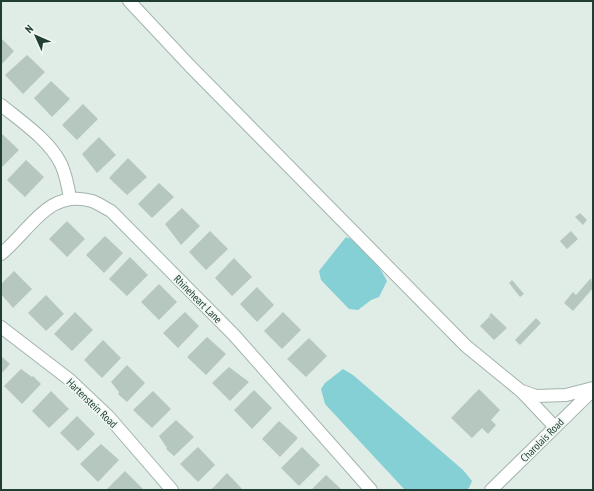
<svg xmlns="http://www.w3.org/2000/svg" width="594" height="491" viewBox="0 0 594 491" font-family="'PT Sans Narrow',sans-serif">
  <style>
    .water { fill: #84d0d5 }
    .building { fill: #b5c7be }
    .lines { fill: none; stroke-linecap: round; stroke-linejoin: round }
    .minor-casing { stroke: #a3b4ad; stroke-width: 14 }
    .minor { stroke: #fff; stroke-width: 12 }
    .labels { text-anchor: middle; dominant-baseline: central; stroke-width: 3.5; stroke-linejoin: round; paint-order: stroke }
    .street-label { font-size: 11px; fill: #203e33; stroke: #f1f8f4 }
  </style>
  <rect width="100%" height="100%" fill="#e0ece6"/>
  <path class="water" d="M346 237C365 244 378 264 387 281L379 297 371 300 358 310 349 309 321 280 319 271Z
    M343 369 353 375 463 470 472 481 469 488 466 490H405L325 404 321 389 325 383Z"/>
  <path class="building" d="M1 38 14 51 1 65Z
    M27 55 45 72 23 94 5 75Z
    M51 81 70 99 52 117 34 98Z
    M83 104 98 119 77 140 62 125Z
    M1 133 19 150 1 168Z
    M99 137 116 155 97 173 82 154Z
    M128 158 147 177 127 195 109 178Z
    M26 160 44 177 25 197 7 180Z
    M159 183 174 197 152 218 138 204Z
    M182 208 200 226 181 245 165 224Z
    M580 213 587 220 583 225 575 217Z
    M67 221 85 239 67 257 49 239Z
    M210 231 228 249 206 270 189 252Z
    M571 231 578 239 567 249 560 241Z
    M105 236 123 253 104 273 86 255Z
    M130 257 148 275 127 296 109 279Z
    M234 258 252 277 232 296 215 278Z
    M14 271 32 289 13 308 1 294V284Z
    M591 278 593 288 573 311 564 303 573 292 576 295Z
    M512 280 524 294 520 297 509 283Z
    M159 284 177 302 159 320 141 302Z
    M257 287 274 305 257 322 240 304Z
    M46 295 64 314 46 331 28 313Z
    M75 312 93 330 72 351 54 334Z
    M185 312 199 326 178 348 163 333Z
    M283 312 301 330 282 349 264 331Z
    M491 313 507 328 494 340 480 326 489 317 494 321 489 316Z
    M536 318 541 323 520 345 515 340Z
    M207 337 226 354 206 375 187 357Z
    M309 338 327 356 306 377 287 359Z
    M103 340 121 358 102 378 84 360Z
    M1 356 10 364 1 374Z
    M127 365 145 383 127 402 118 394 119 392 111 382Z
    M229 367 249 382 230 401 212 383Z
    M21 369 32 377 33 376 41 384 22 404 4 386Z
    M479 389 500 410 491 420 496 425 488 434 482 428 472 438 451 418Z
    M254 390 272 408 252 429 234 410Z
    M51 391 69 409 49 428 32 411Z
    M153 391 171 409 152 428 133 410Z
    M77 416 95 434 78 451 60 433Z
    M176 420 194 437 174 456 166 449 167 448 159 436Z
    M279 421 298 438 280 457 262 439Z
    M101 444 119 460 98 482 80 464Z
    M198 447 215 465 198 482 180 464Z
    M302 447 320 465 299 486 281 468Z
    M125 471 143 489 106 490Z
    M227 473 243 490H211Z
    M326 475 342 490H311Z"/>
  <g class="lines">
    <g class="minor-casing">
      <path id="minor" d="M129 1 190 66 466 346 521 391 555 427
        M1 105C22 122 49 140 61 164 66 175 68 186 70 198
        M1 254C30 231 48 188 92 201 98 203 105 208 111 211L234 335 371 490
        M1 327 70 380 108 416 172 490
        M522 391 536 396 566 395 593 388
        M491 490 593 390"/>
    </g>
    <use href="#minor" class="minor"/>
  </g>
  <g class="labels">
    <g class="street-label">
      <text transform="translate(198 299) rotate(45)">Rhineheart Lane</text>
      <text transform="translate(92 403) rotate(44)">Hartenstein Road</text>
      <text transform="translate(542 440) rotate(-45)">Charolais Road</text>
    </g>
  </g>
  <rect width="594" height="491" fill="none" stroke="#203e33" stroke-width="4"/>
  <g transform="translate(36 36) rotate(315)" stroke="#f1f8f4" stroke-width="3" paint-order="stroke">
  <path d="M0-3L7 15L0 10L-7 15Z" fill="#203e33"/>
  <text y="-6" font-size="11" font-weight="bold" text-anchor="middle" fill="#203e33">N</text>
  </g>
</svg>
